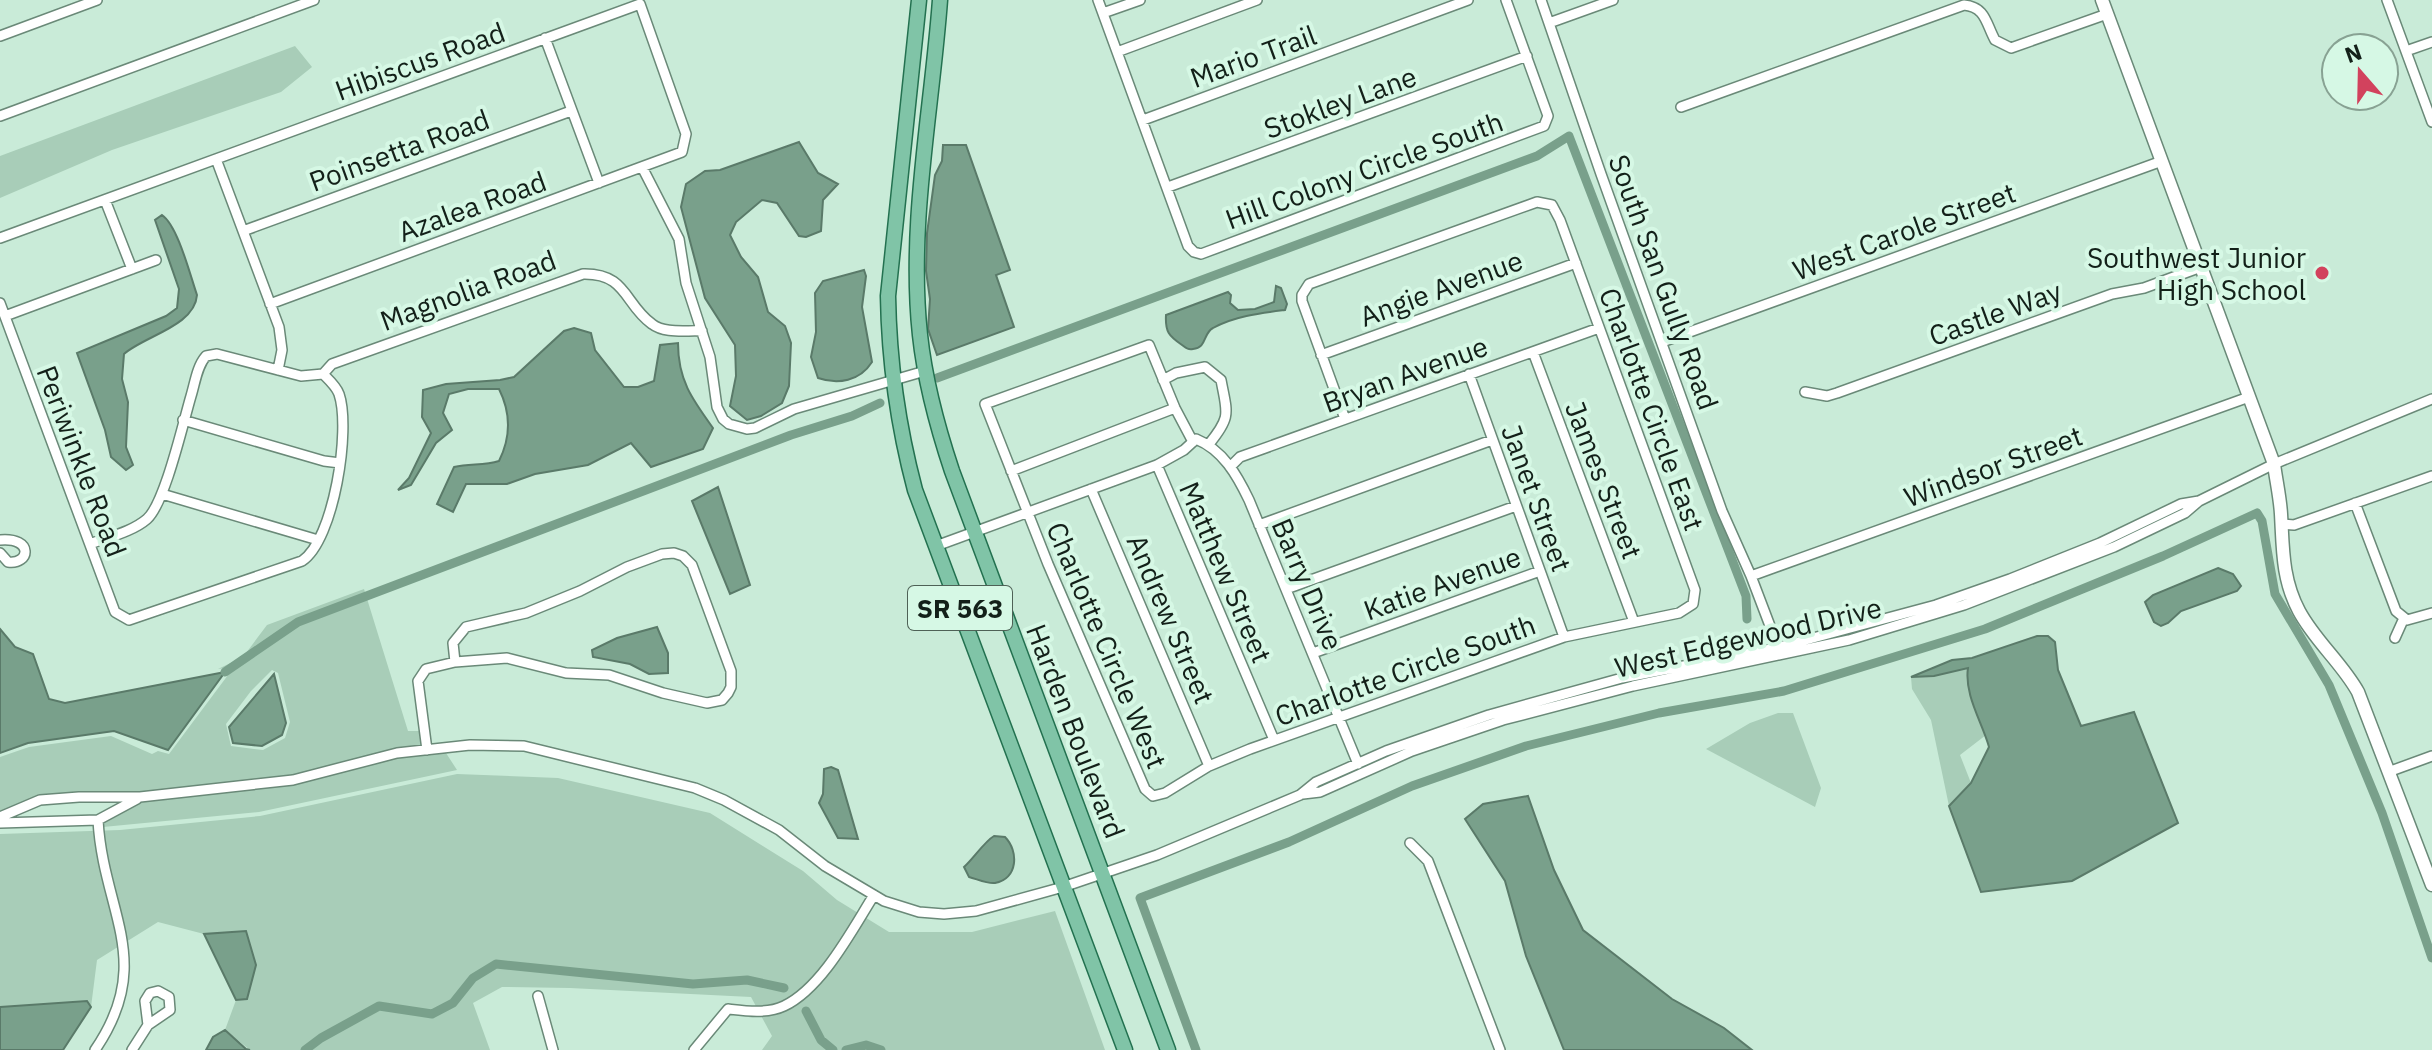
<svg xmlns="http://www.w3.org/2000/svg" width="2432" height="1050" viewBox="0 0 2432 1050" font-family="'IBM Plex Sans',sans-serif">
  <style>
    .green { fill: #a8cdb8; fill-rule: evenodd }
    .water { fill: #79a08b; stroke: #5a7a69; stroke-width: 2 }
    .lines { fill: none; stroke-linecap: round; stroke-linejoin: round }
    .canal { stroke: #79a08b; stroke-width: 9 }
    .street-casing { stroke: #6a8978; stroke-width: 12 }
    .secondary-casing { stroke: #6a8978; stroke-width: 15 }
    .primary-casing { stroke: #237150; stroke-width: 17 }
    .street { stroke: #fff; stroke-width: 9 }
    .secondary { stroke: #fff; stroke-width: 12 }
    .primary { stroke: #80c4a7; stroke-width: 14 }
    .poi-dot { fill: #d2425d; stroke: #d6f8e5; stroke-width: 3 }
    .labels { text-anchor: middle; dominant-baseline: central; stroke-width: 8; stroke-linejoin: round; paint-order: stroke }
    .shield { fill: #d6f8e5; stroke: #4e6156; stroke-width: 2 }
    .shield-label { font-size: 26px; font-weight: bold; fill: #132019 }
    .street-label { font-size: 28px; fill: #132019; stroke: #d6f8e5 }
    .poi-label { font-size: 28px; fill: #132019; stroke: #d6f8e5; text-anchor: end }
  </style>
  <rect width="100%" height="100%" fill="#c9ebd8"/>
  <path class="green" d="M295 46 312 67 281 92 112 150 0 198V156Z
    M364 589 408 731H419L422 745 396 749 292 776 138 792H78L39 795 0 811V757L29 747 111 736 152 754 158 751 169 754 228 675 226 668 218 669 243 657 267 625ZM272 670 278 673 290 722 285 738 263 750 231 746 226 724 251 691Z
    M1968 667C1968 691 1975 714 1986 735L1960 755 1971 783 1949 806 1931 720 1912 689 1911 677 1934 676Z
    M1778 713H1793L1821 788 1815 807 1706 749 1750 723Z
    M446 753 457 770 259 812 103 827V823L141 802 181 796 294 785 398 758Z
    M457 774 558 778 710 813 803 871 837 900 889 932H972L1055 911 1105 1050H762L772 1036 751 997 570 988 502 987 473 1003 490 1050H250L225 1030 236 1000 247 999 246 931 204 934 158 922 97 960 91 1007 63 1050H0V834L120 830 260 816Z"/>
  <path class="water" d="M799 142 818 173 838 184 823 200 821 231 806 237 799 236 777 203 762 200 736 222 730 235 741 257 758 277 768 312 785 326 791 343 789 386 782 403 761 416 747 420 730 406 736 376 735 345 705 298 681 207 686 184 705 171 720 170Z
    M943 145H966L1010 270 996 275 1014 327 937 355 928 329 930 299 926 271 927 233 935 175 942 161Z
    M162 215C178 226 190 275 197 295 195 326 144 336 124 354L122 379 128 402 126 447 133 465 126 470 111 457 105 430 77 353 166 316 177 308 179 289 155 220Z
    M864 270 866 276 862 307 872 362C860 381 838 385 818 378L811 357 816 332 815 293 823 281Z
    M1276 286 1281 288 1287 304 1285 310C1261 313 1234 316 1213 328 1203 333 1207 348 1193 349 1188 350 1186 348 1182 345 1169 336 1165 332 1166 315L1228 292 1231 295 1230 303 1238 310 1255 309 1274 302Z
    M574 328 591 333 595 350 624 387H638L654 381 660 345 678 343C678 380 692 399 713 428L703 449 651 467 631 443 588 465 535 474 507 484H466L453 512 437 504 454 467C470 463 483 466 499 461 511 437 511 413 499 389H468L449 394 443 413 452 430 436 443 411 485 398 490 409 478 431 433 422 417 423 390 446 384 500 380 514 377 564 331Z
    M718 487 750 585 730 594 692 501Z
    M2218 568 2233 574 2241 586 2237 591 2181 611 2168 623 2161 626 2154 622 2145 602 2153 595Z
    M657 627 668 653V673L649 674 630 664 593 657 592 650 617 638Z
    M0 629 15 647 33 654 49 699 65 703 225 672 168 750 114 731 28 743 0 753Z
    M2037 636H2048L2055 642 2058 670 2081 726 2134 712 2178 823 2072 881 1981 892 1949 806 1971 783 1989 747C1982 722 1964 695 1968 668L1934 676 1911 677 1952 660 1972 658Z
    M274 674 286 723 282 735 262 746 233 743 229 727Z
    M831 767 838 770 858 839 838 838 819 803 823 794 824 769Z
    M1528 796 1554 870 1583 930 1672 999 1724 1028 1752 1050H1564L1526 956 1505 881 1465 819 1483 804Z
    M994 836 1005 837C1019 851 1018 879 995 883 987 884 977 879 969 877L964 867C973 859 985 841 994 836Z
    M246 931 256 965 247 999 236 1000 204 934Z
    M87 1001 91 1007 63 1050H0V1007Z
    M225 1030 246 1049 250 1050H206L213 1037Z"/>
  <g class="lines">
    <path class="canal" d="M937 378 1537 156 1569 136 1746 596 1747 619
      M225 672 298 622 791 435 852 416 880 403
      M806 1011 821 1040 833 1050
      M305 1050 321 1038 379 1006 432 1014 453 1003 473 978 496 964 693 984 747 980 784 988
      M846 1050 866 1045 881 1050
      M1196 1050 1140 898 1289 842 1412 786 1526 746 1659 713 1784 691 1985 629 2163 556 2257 513 2262 521 2275 594 2329 685 2382 813 2432 958"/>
    <g class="street-casing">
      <path id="street" d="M1098 0 1188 246 1194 252 1201 254 1544 126 1548 116 1506 0
        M1541 0 1601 174 1722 511 1751 576 1775 639 1777 653
        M2387 0 2432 122
        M1103 13 1140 0
        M1549 23 1613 0
        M0 36 97 0
        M545 38 599 183
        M2406 51 2432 42
        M1117 52 1257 0
        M1681 107 1964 5C1986 7 1986 24 1995 40L2011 48 2107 14
        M0 116 314 0
        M1143 120 1468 0
        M216 159 279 327 282 350 278 370
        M642 167 679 239 686 283 710 357 717 407 723 419 729 424 747 429 755 428 794 409 925 371
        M1168 187 1527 56
        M105 200 132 269
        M243 231 571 111
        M0 238 640 4 686 134 682 152 270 304
        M0 303 115 612 129 620 302 561C334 540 351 429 339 394 336 386 329 380 323 374
        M5 316 156 260
        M1662 342 2162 161
        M1533 352 1634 622
        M1321 355 1576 263
        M323 374 332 364 583 274C627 273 624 304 652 324 665 334 686 330 702 331
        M1469 374 1564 637
        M1163 380 1176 373 1205 367 1221 380C1227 413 1232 416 1209 444
        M1805 392 1827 396 1837 393 2112 294 2144 288 2201 267
        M183 420 324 461 340 463
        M1193 442 1175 408 1149 345 985 404 1048 564 1145 789 1153 796 1165 793 1209 766 1250 749 1564 637 1679 613 1693 604 1695 590 1560 220 1552 205 1537 202 1309 284 1302 295V301L1345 419
        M1157 465 1274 740
        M1230 467 1240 457 1599 328
        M1011 471 1175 408
        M1091 489 1209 766
        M162 494 318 540
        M2355 503 2396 611 2407 620 2432 613
        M2281 524 2294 525 2432 476
        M1259 525 1492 440
        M0 540C34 537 30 565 8 562L0 553
        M90 544C108 537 132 532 147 519 165 503 183 423 191 396 195 383 197 366 206 356L217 354 301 376 323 374
        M936 546 1157 465 1184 450 1196 439C1223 450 1237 475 1249 500L1358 764
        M674 553 683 556 692 565 731 671V687L728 693 722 700 707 703 663 693 609 675 566 673 507 658 455 662 453 643 466 627 526 613 580 591 627 567 662 554Z
        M1751 576 2249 397
        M1286 589 1516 506
        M2395 638 2404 618
        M1313 653 1540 571
        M427 750 418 681 426 669 455 662
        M2388 772 2432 756
        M1303 794 1320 792 1412 751 1503 720 1633 686 1849 640 1964 605 2114 547 2185 513 2199 501 2274 464 2432 399
        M0 817 40 800 79 797H140L293 780 397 753 470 745 524 746 695 788 724 800 779 830 825 866 884 901 919 912 944 914 976 911 1063 887 1157 855 1300 795 1316 782 1386 751 1489 715 1622 678 1776 648 1936 605 2010 579 2100 543 2181 504 2199 501
        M0 823 98 820 137 799
        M1410 843 1428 861 1500 1050
        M158 991 169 997 170 1010 148 1025 145 1001 150 993Z
        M538 996 553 1050
        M95 1050C156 961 103 912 98 820
        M132 1050 148 1025
        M694 1050 728 1009C746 1011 767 1014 784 1006 822 988 852 930 874 895"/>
    </g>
    <g class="secondary-casing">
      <path id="secondary" d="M2102 0 2274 464C2276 480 2280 497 2281 514 2283 549 2282 579 2299 611 2315 641 2342 663 2358 692L2432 885"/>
    </g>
    <g class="primary-casing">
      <path id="primary" d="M919 0 888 296C889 362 898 426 915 490L1125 1050
        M940 0C932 110 908 224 920 335 925 382 937 426 952 471L1168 1050"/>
    </g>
    <use href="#street" class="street"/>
    <use href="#secondary" class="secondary"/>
    <use href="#primary" class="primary"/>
  </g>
  <circle class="poi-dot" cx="2322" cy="273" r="8"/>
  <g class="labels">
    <rect class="shield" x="908" y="586" width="104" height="44" rx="6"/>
    <g class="shield-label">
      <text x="960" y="608">SR 563</text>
    </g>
    <g class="street-label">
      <text transform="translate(1253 56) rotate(-20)">Mario Trail</text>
      <text transform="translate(420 61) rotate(-20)">Hibiscus Road</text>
      <text transform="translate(1340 102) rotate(-20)">Stokley Lane</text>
      <text transform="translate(399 150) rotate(-20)">Poinsetta Road</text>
      <text transform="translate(1364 170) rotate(-20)">Hill Colony Circle South</text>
      <text transform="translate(472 206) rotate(-20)">Azalea Road</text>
      <text transform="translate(1904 231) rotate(-20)">West Carole Street</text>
      <text transform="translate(1664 282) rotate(70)">South San Gully Road</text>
      <text transform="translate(1441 288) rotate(-20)">Angie Avenue</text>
      <text transform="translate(468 290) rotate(-20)">Magnolia Road</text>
      <text transform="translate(1995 313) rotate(-20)">Castle Way</text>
      <text transform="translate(1405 374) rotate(-20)">Bryan Avenue</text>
      <text transform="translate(1652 409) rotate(70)">Charlotte Circle East</text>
      <text transform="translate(82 461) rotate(69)">Periwinkle Road</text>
      <text transform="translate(1993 466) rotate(-20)">Windsor Street</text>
      <text transform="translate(1604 480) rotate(69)">James Street</text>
      <text transform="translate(1537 498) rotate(70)">Janet Street</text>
      <text transform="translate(1226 572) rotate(67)">Matthew Street</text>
      <text transform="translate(1442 583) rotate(-20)">Katie Avenue</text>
      <text transform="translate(1308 584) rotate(67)">Barry Drive</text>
      <text transform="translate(1171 619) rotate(67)">Andrew Street</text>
      <text transform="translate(1748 637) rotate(-13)">West Edgewood Drive</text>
      <text transform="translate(1107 645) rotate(67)">Charlotte Circle West</text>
      <text transform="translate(1405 670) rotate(-20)">Charlotte Circle South</text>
      <text transform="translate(1076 731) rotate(69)">Harden Boulevard</text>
    </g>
    <g class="poi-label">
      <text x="2306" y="257">Southwest Junior<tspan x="2306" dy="32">High School</tspan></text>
    </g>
  </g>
  <g transform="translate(2360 72) rotate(340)"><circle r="38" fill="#d6f8e5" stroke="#88a293" stroke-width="2"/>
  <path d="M0-6L14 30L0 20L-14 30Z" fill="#d2425d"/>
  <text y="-12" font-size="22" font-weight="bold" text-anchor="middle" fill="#132019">N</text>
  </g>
</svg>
